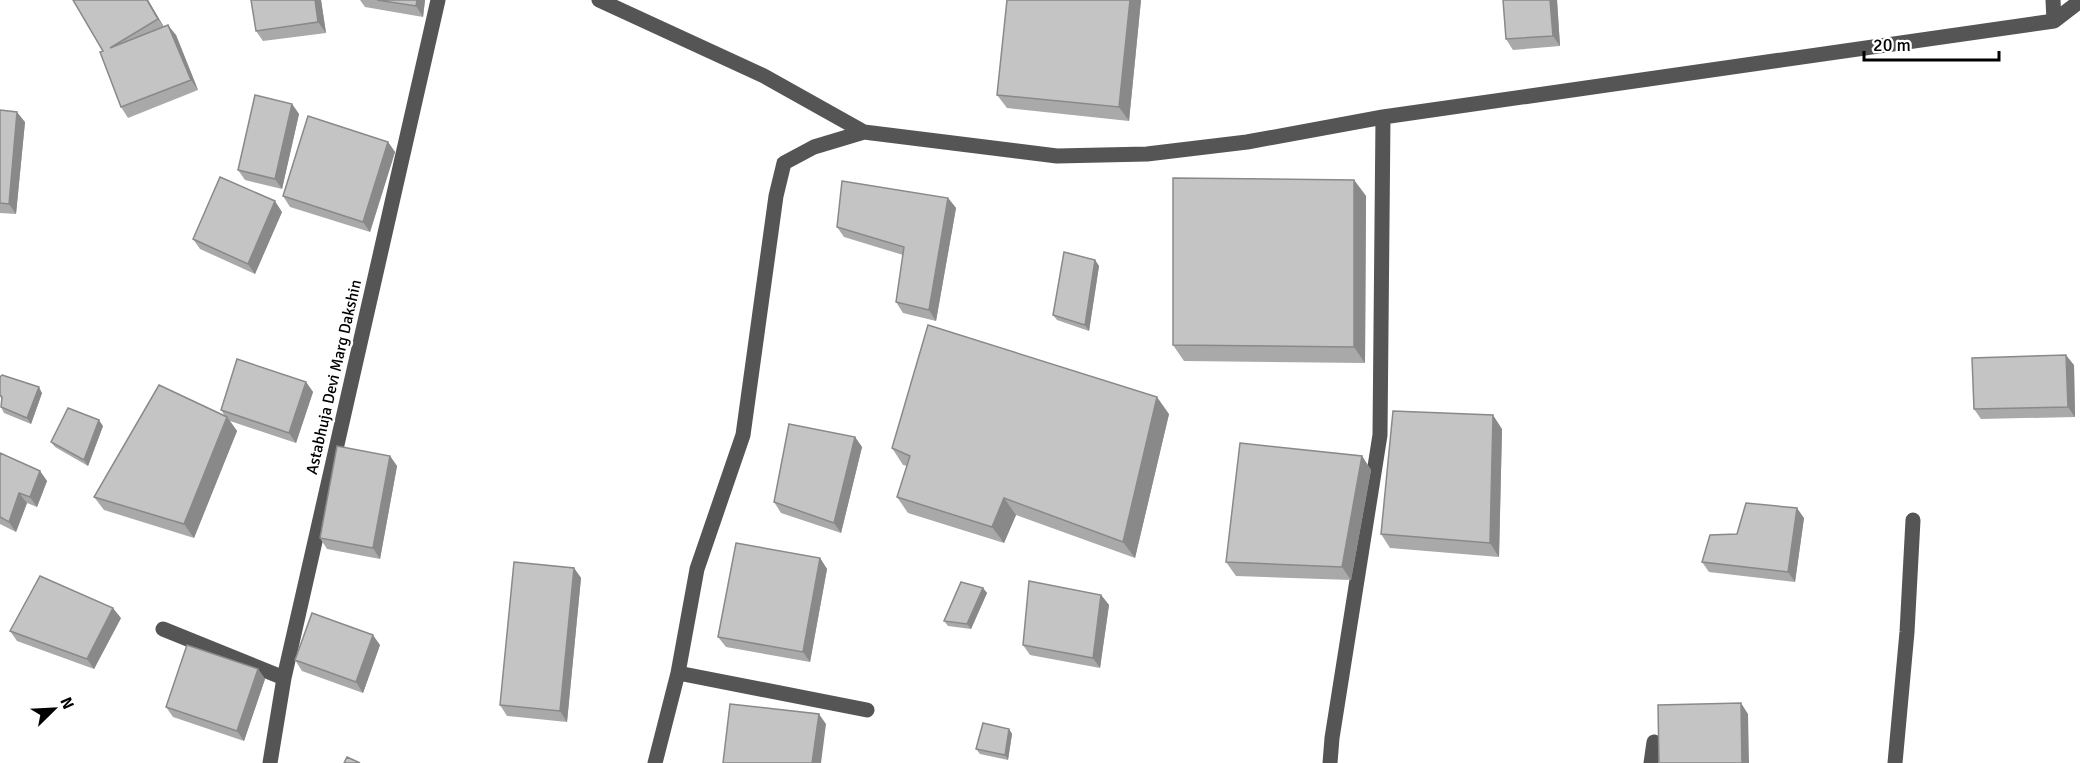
<svg xmlns="http://www.w3.org/2000/svg" width="2080" height="763" viewBox="0 0 2080 763" font-family="Signika,sans-serif">
  <style>
    .lines { fill: none; stroke-linecap: round; stroke-linejoin: round }
    .minor { stroke: #555; stroke-width: 15 }
    .wall { fill: #a9a9a9 }
    .shaded-wall { fill: #898989 }
    .building { fill: #c4c4c4; stroke: #898989; stroke-width: 1.5 }
    .labels { text-anchor: middle; dominant-baseline: central; stroke-width: 5; stroke-linejoin: round; paint-order: stroke }
    .street-label { font-size: 16px; fill: #000; stroke: #fff }
  </style>
  <rect width="100%" height="100%" fill="#fff"/>
  <g class="lines">
    <path class="minor" d="M599 0 764 76 864 132 1057 156 1147 154 1247 142 1383 117 2054 21
      M2053 0 2054 21 2080 1
      M163 629 284 678
      M678 673 867 710
      M270 763 284 678 438 0
      M655 763 678 673 697 569 743 435 776 196 784 163 814 147 864 132
      M1330 763 1332 738 1380 435 1383 117
      M1651 763 1654 742
      M1895 763 1907 632 1913 520"/>
  </g>
  <path class="wall" d="M73 0H148L164 27 176 35 198 90 128 118 121 107 103 51Z
    M321 0 326 33 263 41 256 31Z
    M360 0H425L423 17 365 7Z
    M1007 0H1141L1129 121 1007 108 997 95Z
    M1557 0 1560 46 1513 50 1506 39Z
    M292 104 299 114 282 189 245 180 238 170Z
    M0 110 25 122 16 214 0 213Z
    M388 142 395 152 370 232 290 207 283 196Z
    M1354 180 1366 196 1365 363 1184 361 1173 345Z
    M948 198 956 208 936 321 903 313 896 302 903 255 844 237 837 227Z
    M282 212 255 274 200 249 193 239Z
    M1095 260 1099 266 1089 331 1057 320 1053 315Z
    M2074 365 2075 417 1981 419 1974 409Z
    M0 377 42 393 31 424 4 413 1 407V398L0 396Z
    M306 382 313 392 296 443 230 421 237 431 194 538 104 510 94 497 225 416 221 410Z
    M1169 414 1135 558 1016 515 1004 543 908 513 897 497 907 466 903 465 892 448Z
    M103 426 88 466 55 447 51 442Z
    M1502 429 1499 557 1390 548 1381 534Z
    M855 437 862 447 841 533 781 513 774 502Z
    M0 453 40 471 47 481 37 507 27 503 16 532 0 524Z
    M390 456 397 466 380 559 327 549 320 538Z
    M1362 456 1371 470 1351 580 1236 576 1226 562Z
    M1804 518 1795 582 1709 572 1702 562Z
    M820 558 827 569 810 662 726 647 718 637Z
    M574 568 581 578 567 722 507 716 500 705Z
    M983 588 987 593 971 629 948 626 944 621Z
    M1101 595 1109 605 1100 668 1030 655 1023 645Z
    M121 618 94 669 17 641 10 631Z
    M380 645 363 693 302 671 295 660Z
    M258 669 265 679 244 741 173 717 166 707Z
    M1009 729 1012 734 1008 760 980 754 976 749Z"/>
  <path class="shaded-wall" d="M147 0H148L165 29 158 19Z
    M315 0H321L326 33 318 22Z
    M417 0H425L423 17 416 6Z
    M1130 0H1141L1129 121 1119 107Z
    M1550 0H1557L1560 46 1553 36Z
    M168 25 176 35 198 90 191 80Z
    M292 104 299 114 282 189 275 179Z
    M17 112 25 122 16 214 9 204Z
    M388 142 395 152 370 232 363 222Z
    M1354 180 1366 196 1365 363 1354 347Z
    M948 198 956 208 936 321 929 310Z
    M275 201 282 212 255 274 248 264Z
    M1095 260 1099 266 1089 331 1085 325Z
    M2066 355 2074 365 2075 417 2068 407Z
    M306 382 313 392 296 443 289 433Z
    M39 387 42 393 31 424 27 418Z
    M1157 397 1169 414 1135 558 1123 542Z
    M1493 415 1502 429 1499 557 1490 543Z
    M227 417 237 431 194 538 184 524Z
    M99 420 103 426 88 466 84 460Z
    M855 437 862 447 841 533 834 523Z
    M390 456 397 466 380 559 373 548Z
    M1362 456 1371 470 1351 580 1342 567Z
    M40 471 47 481 37 507 30 497Z
    M19 493 27 503 16 532 9 522Z
    M1004 498 1016 515 1004 543 992 527Z
    M1797 508 1804 518 1795 582 1788 572Z
    M820 558 827 569 810 662 803 652Z
    M574 568 581 578 567 722 560 711Z
    M983 588 987 593 971 629 967 624Z
    M1101 595 1109 605 1100 668 1093 658Z
    M113 608 121 618 94 669 87 659Z
    M373 635 380 645 363 693 356 682Z
    M258 669 265 679 244 741 237 731Z
    M1741 703 1748 714 1749 763H1742Z
    M819 714 826 724 821 763H812Z
    M1009 729 1012 734 1008 760 1005 755Z"/>
  <path class="building" d="M73 0H147L158 19 110 48 168 25 191 80 121 107 100 52 103 51Z
    M251 0H315L318 22 256 31Z
    M377 0H417L416 6Z
    M1007 0H1130L1119 107 997 95Z
    M1503 0H1550L1553 36 1506 39Z
    M255 95 292 104 275 179 238 170Z
    M0 110 17 112 9 204 0 203Z
    M308 116 388 142 363 222 283 196Z
    M220 177 275 201 248 264 193 239Z
    M1173 178 1354 180V347L1173 345Z
    M842 181 948 198 929 310 896 302 904 247 837 227Z
    M1064 252 1095 260 1085 325 1053 315Z
    M928 325 1157 397 1123 542 1004 498 992 527 897 497 910 456 892 448Z
    M2066 355 2068 407 1974 409 1972 358Z
    M237 359 306 382 289 433 221 410Z
    M2 375 39 387 27 418 1 407 2 397 0 395V377Z
    M159 385 227 417 184 524 94 497Z
    M68 408 99 420 84 460 51 442Z
    M1393 411 1493 415 1490 543 1381 534Z
    M789 424 855 437 834 523 774 502Z
    M1240 443 1362 456 1342 567 1226 562Z
    M337 446 390 456 373 548 320 538Z
    M0 453 40 471 30 497 19 493 9 522 0 517Z
    M1746 503 1797 508 1788 572 1702 562 1710 535 1737 534Z
    M736 543 820 558 803 652 718 637Z
    M514 562 574 568 560 711 500 705Z
    M40 576 113 608 87 659 10 631Z
    M1029 581 1101 595 1093 658 1023 645Z
    M961 582 983 588 967 624 944 621Z
    M312 613 373 635 356 682 295 660Z
    M187 645 258 669 237 731 166 707Z
    M1741 703 1742 763H1659L1658 705Z
    M730 704 819 714 812 763H723Z
    M983 723 1009 729 1005 755 976 749Z
    M347 757 360 763H344Z"/>
  <g class="labels">
    <g class="street-label">
      <text transform="translate(334 377) rotate(-77)">Astabhuja Devi Marg Dakshin</text>
    </g>
  </g>
  <g transform="translate(54 709) rotate(66)" stroke="#ffffff" stroke-width="4.5" paint-order="stroke">
  <path d="M0-4.5L10 22L0 15L-10 22Z" fill="#000000"/>
  <text y="-9" font-size="16" font-weight="bold" text-anchor="middle" fill="#000000">N</text>
  </g>
  <path d="M1864 51v9h135v-9" fill="none" stroke="#000000" stroke-width="3"/>
  <text x="1873" y="51" font-size="18" fill="#000000" stroke="#ffffff" stroke-width="4.5" paint-order="stroke">20 m</text>
</svg>
